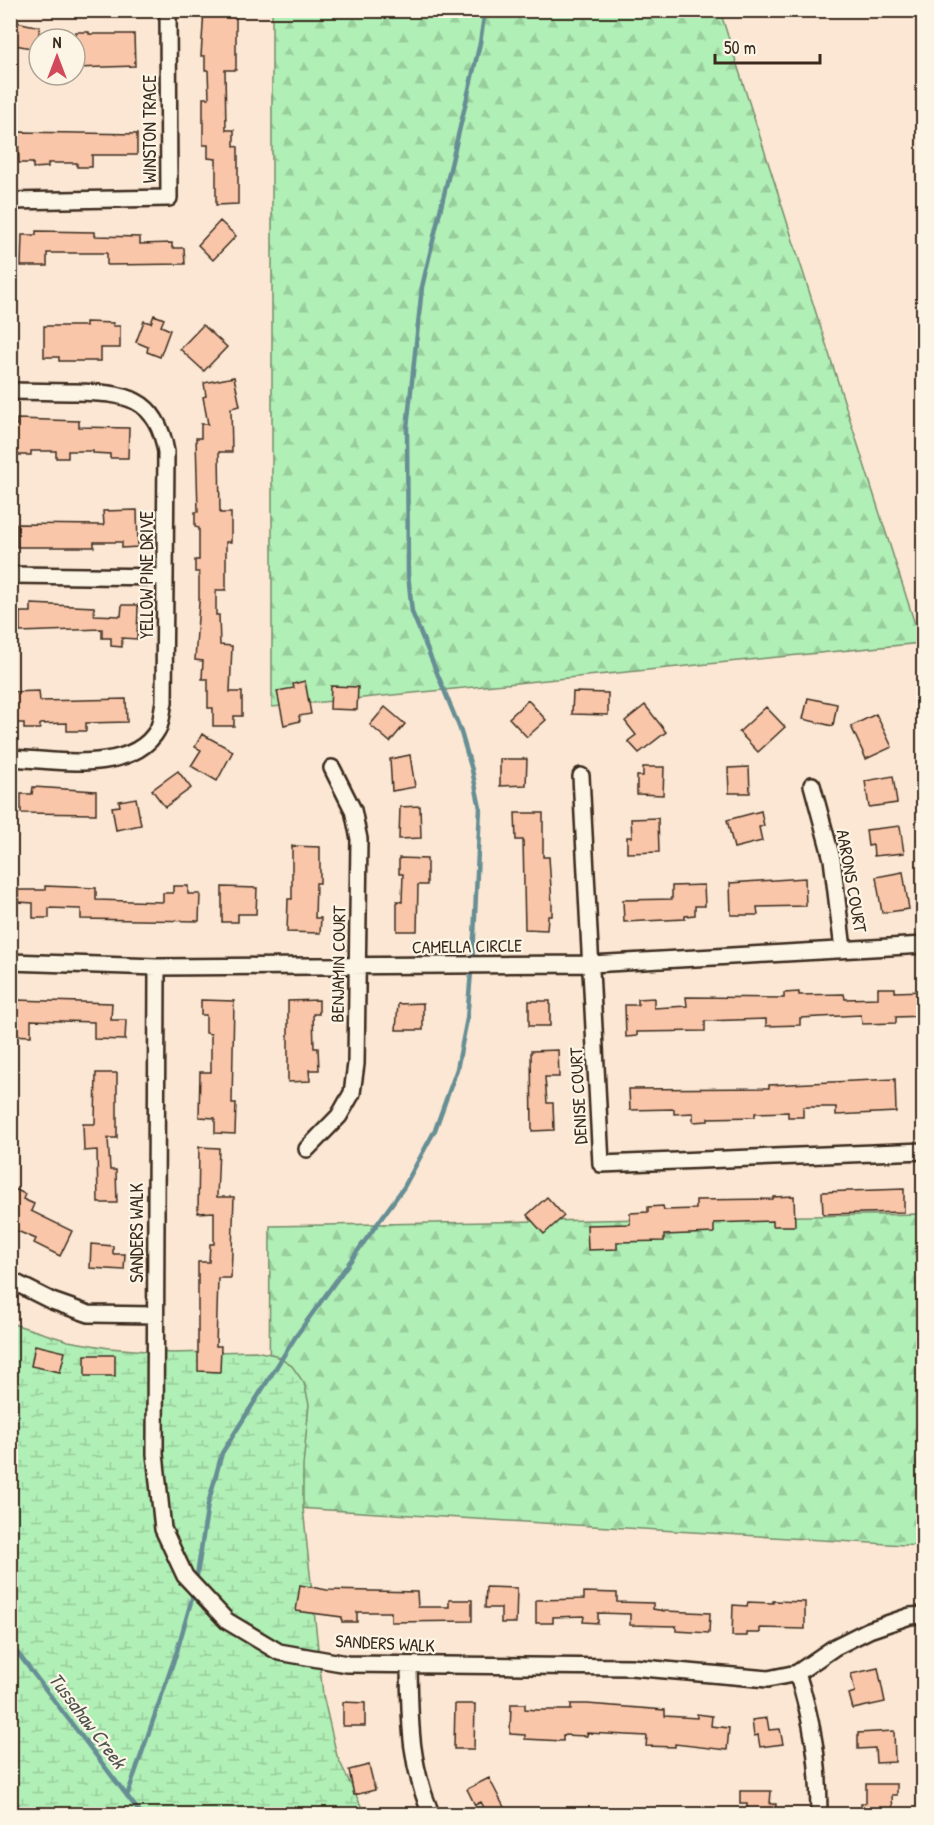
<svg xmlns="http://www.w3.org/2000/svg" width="934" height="1825" viewBox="0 0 934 1825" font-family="'Patrick Hand',sans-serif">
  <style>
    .forest { fill: url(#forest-firs); stroke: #768c6a; stroke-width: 1.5 }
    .wetland { fill: url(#wetland-marsh); stroke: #768c6a; stroke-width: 1.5 }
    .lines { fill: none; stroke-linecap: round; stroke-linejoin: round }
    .stream { stroke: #668e94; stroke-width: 4.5 }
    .building { fill: #f9c6a9; stroke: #3b2a1e; stroke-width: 1.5 }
    .minor-casing { stroke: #3b2a1e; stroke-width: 20 }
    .minor { stroke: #fcf5e5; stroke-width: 15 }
    .labels { text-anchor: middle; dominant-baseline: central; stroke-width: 4.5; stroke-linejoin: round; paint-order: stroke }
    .street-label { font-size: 18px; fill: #3b2a1e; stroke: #fcf5e5 }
    .water-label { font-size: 20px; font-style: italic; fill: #4d544f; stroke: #fcf5e5 }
  </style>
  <defs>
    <pattern id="forest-firs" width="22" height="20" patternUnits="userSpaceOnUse" patternTransform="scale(1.5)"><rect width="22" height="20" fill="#b0efb6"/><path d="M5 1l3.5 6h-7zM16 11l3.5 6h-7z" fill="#98cd9c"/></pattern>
    <pattern id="wetland-marsh" width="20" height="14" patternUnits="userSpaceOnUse" patternTransform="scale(1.5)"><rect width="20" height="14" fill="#b0efb6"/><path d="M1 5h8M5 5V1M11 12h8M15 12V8" fill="none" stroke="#98cd9c"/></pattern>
  </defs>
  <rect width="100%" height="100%" fill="#fbe7d3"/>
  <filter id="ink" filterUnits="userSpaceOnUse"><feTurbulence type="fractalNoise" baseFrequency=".0167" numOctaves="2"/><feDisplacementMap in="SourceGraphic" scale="12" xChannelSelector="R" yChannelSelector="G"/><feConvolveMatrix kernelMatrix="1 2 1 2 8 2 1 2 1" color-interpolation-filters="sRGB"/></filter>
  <g filter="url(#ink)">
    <path class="forest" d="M272 11H720L921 643 272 707Z
      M921 1214V1546L264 1506 269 1420 270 1226Z"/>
    <path class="wetland" d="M10 1323 68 1341 109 1348 171 1353 255 1351 275 1355 292 1366 304 1383 309 1404 303 1466V1508L323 1695 337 1756 365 1814H27L10 1795Z"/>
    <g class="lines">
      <path class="stream" d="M196 1582 208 1504 222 1453 296 1336 404 1187 435 1130 457 1069 467 1019 474 937 480 808 472 770 460 729 412 612 408 574 407 428 422 287 480 43 485 10
        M10 1643 141 1814
        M127 1796 177 1651 194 1591"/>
    </g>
    <path class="building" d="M204 10H236V70H225L226 130H234V146L238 147V204L216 205V159L208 158V145H203V98H209L208 70H205V56H201Z
      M12 21 40 27 36 49 10 44Z
      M75 32H89V34H134L135 66 75 68Z
      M18 132 137 134V155H92V167H77V163H48V167L33 168V163H19Z
      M220 221 236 236 213 260 198 245Z
      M36 231 95 232V236L140 237V244L172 243V248H184L185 264 107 265V253H47V266H21L22 235H36Z
      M154 315 164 319 161 326 170 330 160 357 147 352 148 347 136 342 144 321 151 323Z
      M86 322 113 323V326H120V348H101V361H59V357H44V326H86Z
      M203 325 227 347 204 371 180 349Z
      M234 377 240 406 231 408 232 452H219L220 513H231V542H226V590H216V615H219L220 645 232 646 230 692H242V716H234V726H213V708H208V679H202L203 661 195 660 199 603V572H195V560H199V528L195 527V512H198L196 438H201V424H208L203 397 206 396 204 383Z
      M17 419 79 421V427L129 428 128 458H110V454L93 453V451H68V458H56V451H31V455H10V425H17Z
      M137 510 138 547 122 548V542H94V547H17V524L104 525 103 511Z
      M31 604 94 607V615L121 616 122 605H138L137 639 122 638V647L111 646V638H102V629L20 632V612H31Z
      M305 681 311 714 299 716 300 721 284 725 277 691 294 688 293 684Z
      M331 686 358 687 357 710 330 709Z
      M39 691 40 701 126 699 127 722 86 723V731H67V723L40 724V729H24V723H10V692Z
      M573 692 608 693V715L572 714Z
      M808 698 837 704 833 726 803 719Z
      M528 700 546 720 527 737 509 718Z
      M645 705 666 732 639 753 628 741 636 735 625 721Z
      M385 707 405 724 390 742 370 725Z
      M766 707 785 727 758 752 739 732Z
      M876 714 892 747 866 759 851 726Z
      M202 734 233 751 217 781 191 766 201 750 195 747Z
      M410 755 415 787 392 791 390 759Z
      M500 759H527L526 785 500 786Z
      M643 767H664L663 795 637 794V776H643Z
      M749 767 750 793H729L728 768Z
      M178 771 191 788 165 807 152 790Z
      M893 776 897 803 869 807 865 781Z
      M33 787 96 791V814L21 813V794H32Z
      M136 798 141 825 116 830 112 807 120 806 119 801Z
      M420 806 421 838 399 839 400 807Z
      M761 811 764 826 759 827 762 841 734 848 727 820Z
      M515 813H543V857H549L552 904V916H548L547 930 525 929 523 840H516Z
      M658 818 659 852 627 853V837H632L631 819Z
      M900 826 904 853 874 856 873 845 868 846 866 830Z
      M292 846 320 847V883H316L315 918H321L320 933 287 932 288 899H292Z
      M399 858 427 859V885H418L417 931H397V901L402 902 403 874H399Z
      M903 872 909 909 882 913 876 877Z
      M805 878 806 906 757 907 758 915H731L730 883Z
      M704 885 705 906H695V915L685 916V919L624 922 623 900 672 899V886Z
      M45 886 96 888V900L163 902V893H173V886H188V894H200L199 921 81 919V909L49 908V918H33V903L18 902V890H45Z
      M222 887 257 888 256 914H238V922H222Z
      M878 988H895V992L924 991V1016L896 1017V1023L862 1024 861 1015 800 1018V1025L766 1026V1019L705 1021V1031L637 1032V1036L626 1037 625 1005H638V999L654 998V1008L687 1006 686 997 784 998V993L799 992V995L844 994 845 999 878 998Z
      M16 1000 112 1003 111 1020H126L125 1040 94 1039V1022L31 1020V1036L10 1035V1016H16Z
      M201 1000 234 1001 232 1103H236L235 1134 215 1133V1118L199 1117 200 1072H211V1034L206 1033V1015H201Z
      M319 1000V1014H313L314 1048H318L319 1070H309L310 1081 288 1082V1001Z
      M529 1001H550V1026H529Z
      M423 1003V1030H396L398 1004Z
      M558 1050 559 1077H545L547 1103H553L554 1130 532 1131 531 1051Z
      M96 1073H117V1138H108L110 1170H116L117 1203H98L97 1150 84 1151 83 1124H95Z
      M895 1079 896 1112 836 1115V1107H803V1117H788V1112L755 1113V1117L708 1118V1121L693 1122V1113L674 1114V1109L630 1110 629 1089 769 1088V1085Z
      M199 1147 219 1148 217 1197H234L231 1278H218L216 1346H221L220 1372 198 1371V1262H209L210 1244H214V1212L198 1213Z
      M10 1187 25 1194 23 1199 34 1204 31 1211 72 1231 60 1256 34 1243 36 1239 10 1228Z
      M904 1189V1212L823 1214 822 1192Z
      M794 1196 795 1226H773V1221L714 1223V1233L664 1235V1241L617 1242V1249L588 1250 587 1225 630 1224V1213L648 1212V1207L663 1206 664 1210 696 1209V1200L773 1199V1197Z
      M547 1197 564 1216 544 1234 527 1215Z
      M91 1244 113 1246V1254H125L124 1270 90 1268Z
      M35 1345 65 1352 60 1372 31 1366Z
      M85 1355H115V1376H85Z
      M300 1585 327 1590 417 1592 418 1607H449V1600H472V1621L391 1622V1612H357V1622H342V1617L296 1611Z
      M486 1587 517 1588 516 1623H501V1608H485Z
      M584 1592 617 1593V1602L653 1603V1609L665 1611 710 1613 709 1633 676 1631V1626L630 1625V1614L598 1613V1623L583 1622 584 1616 553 1617V1623H536V1600L584 1599Z
      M773 1601 805 1602V1629L760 1628V1633H747V1636H732L733 1605 747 1606 748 1602 773 1603Z
      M878 1668 885 1702 853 1709 849 1694 855 1692 851 1674Z
      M343 1702 365 1703V1726H343Z
      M455 1704H475L474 1749H454Z
      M511 1704H525V1709L538 1710H571V1704H587L665 1710V1716L697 1718V1714L712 1716 711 1726 729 1728 727 1750 675 1744V1747L646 1746 647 1736 587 1733V1736L563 1735V1741L525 1739V1735L510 1734Z
      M767 1718 769 1730 780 1729 783 1744 760 1747 758 1735 754 1736 752 1720Z
      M894 1731 895 1762 876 1763 875 1748 858 1749V1733Z
      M369 1765 375 1790 354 1795 349 1770Z
      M489 1778 508 1815H488L481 1802 475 1805 467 1789Z
      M866 1784H897V1795H892L893 1815H861V1803H866Z
      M740 1791H771L770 1804H776L775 1815H747V1803H740Z"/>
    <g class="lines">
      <g class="minor-casing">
        <path id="minor" d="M10 201 169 198 168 10
          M10 391C32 391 54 392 75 392 124 393 157 396 166 452L164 702C162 710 162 721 158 729 133 775 54 760 10 758
          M10 575 165 577
          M581 776 601 1164 924 1151
          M812 785 832 859 843 949
          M10 962 157 967 591 964 924 945
          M157 967 155 1454 163 1529 185 1576 227 1621 279 1652 347 1664 631 1667 768 1679 797 1673 835 1647 869 1630 910 1616 924 1615
          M307 1149 339 1116 352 1093 356 1064 359 839 353 810 332 768
          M10 1280 52 1301 89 1314 155 1315
          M409 1665C410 1722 409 1761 431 1814
          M797 1673C813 1722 819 1762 819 1814"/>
      </g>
      <use href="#minor" class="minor"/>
    </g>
  </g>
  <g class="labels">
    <g class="street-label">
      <text transform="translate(149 129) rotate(-90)">WINSTON TRACE</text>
      <text transform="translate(146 575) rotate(-90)">YELLOW PINE DRIVE</text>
      <text transform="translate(852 881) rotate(80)">AARONS COURT</text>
      <text transform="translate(467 946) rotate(-1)">CAMELLA CIRCLE</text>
      <text transform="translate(338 964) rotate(-89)">BENJAMIN COURT</text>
      <text transform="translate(578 1096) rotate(-93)">DENISE COURT</text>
      <text transform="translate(136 1233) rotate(-90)">SANDERS WALK</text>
      <text transform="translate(385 1643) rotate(3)">SANDERS WALK</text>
    </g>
    <g class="water-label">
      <text transform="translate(88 1720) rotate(53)">Tussahaw Creek</text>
    </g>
  </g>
  <rect width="934" height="1825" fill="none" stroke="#fcf5e5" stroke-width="36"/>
  <rect x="18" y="18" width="898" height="1789" fill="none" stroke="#3b2a1e" stroke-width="2" filter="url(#ink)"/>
  <g transform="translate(57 57)"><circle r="28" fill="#fcf5e5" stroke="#afa495" stroke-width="1.5"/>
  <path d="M0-4.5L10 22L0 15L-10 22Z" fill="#d1495b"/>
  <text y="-9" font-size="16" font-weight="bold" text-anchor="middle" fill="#3b2a1e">N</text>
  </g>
  <path d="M715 54v9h105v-9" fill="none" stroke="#3b2a1e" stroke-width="3"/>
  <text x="724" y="54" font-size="18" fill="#3b2a1e" stroke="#fcf5e5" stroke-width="4.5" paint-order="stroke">50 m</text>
</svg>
